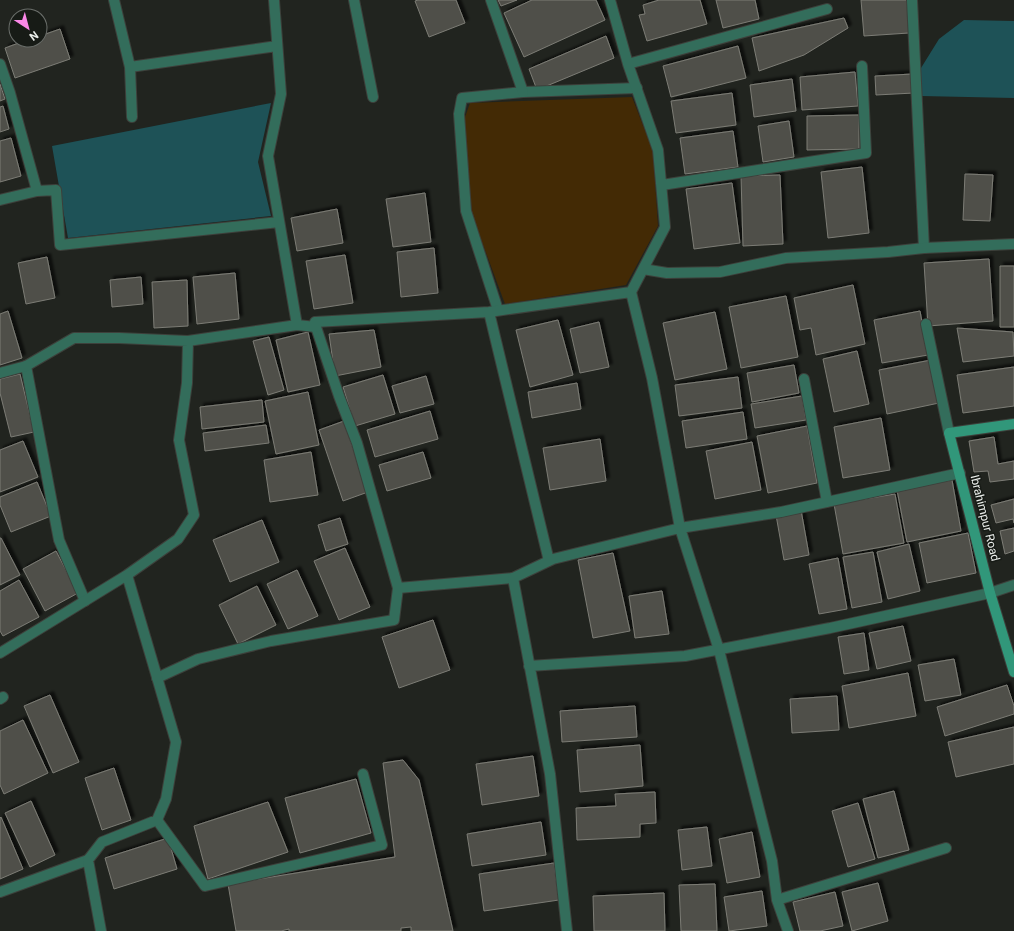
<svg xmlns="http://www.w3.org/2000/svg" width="1014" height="931" viewBox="0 0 1014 931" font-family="Roboto,sans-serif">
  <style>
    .green { fill: #432a05 }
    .water { fill: #1e5257 }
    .building { fill: #50504a; stroke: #7c7c75; filter: url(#shadow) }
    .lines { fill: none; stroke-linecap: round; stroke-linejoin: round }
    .lane-casing { stroke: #3d403b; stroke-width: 12 }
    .street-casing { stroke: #3d403b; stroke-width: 12 }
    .secondary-casing { stroke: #3d403b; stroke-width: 12 }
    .lane { stroke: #336d5b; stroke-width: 10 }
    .street { stroke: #336d5b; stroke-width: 10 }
    .secondary { stroke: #31977a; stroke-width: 10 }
    .labels { text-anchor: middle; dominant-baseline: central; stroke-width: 3; stroke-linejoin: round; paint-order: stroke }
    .street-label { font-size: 12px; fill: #eaedea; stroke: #171b16 }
  </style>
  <defs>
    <filter id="shadow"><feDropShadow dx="3.5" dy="-3.5" stdDeviation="1" flood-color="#0009"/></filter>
  </defs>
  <rect width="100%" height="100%" fill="#21241f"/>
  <path class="green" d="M632 97 653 151 658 226 626 285 505 304 472 215 464 120 470 103Z"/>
  <path class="water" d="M964 20 1014 21V98L921 96V68L939 39Z
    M271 103 258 162 271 216 68 238 52 146Z"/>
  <path class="building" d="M418 0H456L465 23 429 37 415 1Z
    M498 0H517L501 6Z
    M532 0H596L605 20 524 57 504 13Z
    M659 0H700L707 24 647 41 639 15 645 14 643 5Z
    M716 0H755L759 19 723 28Z
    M861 0H907L909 33 864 36Z
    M844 18 848 28 804 55 759 71 752 38Z
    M60 29 70 59 15 78 5 48 27 40H40V36Z
    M606 36 614 58 537 90 529 69Z
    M738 46 746 78 671 97 663 66Z
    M855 72 858 106 802 110 800 77Z
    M913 74 914 93 876 95 875 76Z
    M792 79 796 111 754 117 750 85Z
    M0 84 5 99 0 101Z
    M732 93 736 125 676 133 671 101Z
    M3 106 9 129 0 132V107Z
    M859 115V149L807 150V116Z
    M789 121 794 157 763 162 758 126Z
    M733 131 738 167 685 174 680 138Z
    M11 138 21 176 0 182V141Z
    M862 167 869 233 828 238 821 172Z
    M965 174 993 175 990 221 963 220Z
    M780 175 783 244 743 246 741 176Z
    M732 183 740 243 694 249 686 189Z
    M425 193 431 242 393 247 386 199Z
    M337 209 343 243 297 251 291 218Z
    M434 248 438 293 401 297 397 252Z
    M345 255 353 303 314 309 306 261Z
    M47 257 55 298 26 304 18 263Z
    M989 259 993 321 928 326 924 263Z
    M1000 266H1014V327H1000Z
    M235 273 239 319 197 324 193 277Z
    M141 277 143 304 112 307 110 280Z
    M187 280 188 326 154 328 152 282Z
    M853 285 865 344 816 355 811 328 800 330 794 298Z
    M786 296 798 357 741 368 729 307Z
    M8 311 22 358 0 365V314Z
    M920 311 928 355 882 363 874 320Z
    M715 312 727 369 675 380 663 323Z
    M558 320 573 375 530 387 516 330Z
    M599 322 609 367 580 373 570 329Z
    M957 328 1013 332 1014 356 963 362Z
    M374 330 381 367 335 376 329 334Z
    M308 332 320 385 288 392 276 340Z
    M269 337 284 390 268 395 253 341Z
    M857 351 869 404 834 412 823 359Z
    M931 360 939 403 887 414 879 370Z
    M794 365 799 393 752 402 747 373Z
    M1014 367V406L963 413 957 375Z
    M20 374 34 432 11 437 0 393V379Z
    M383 375 395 414 355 426 343 387Z
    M426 376 434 404 400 413 392 386Z
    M738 377 742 408 679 416 675 385Z
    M577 383 581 409 532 418 528 392Z
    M308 392 319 445 276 454 265 401Z
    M802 396 806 420 755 428 751 404Z
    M262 400 264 422 202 429 200 407Z
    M430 411 438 439 375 457 367 430Z
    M743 412 747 439 686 448 682 421Z
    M881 418 890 470 843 478 834 427Z
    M344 421 368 492 343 501 319 430Z
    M266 425 269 443 205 451 203 433Z
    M807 426 817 483 768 493 757 436Z
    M994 437 998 464 1014 461V479L990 482 988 471 974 472 969 441Z
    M600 439 606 481 550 490 543 448Z
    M23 441 38 477 0 492V450Z
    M752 442 761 490 715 499 706 451Z
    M311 452 318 495 270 502 264 460Z
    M423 452 431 478 387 491 379 465Z
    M952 480 961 531 907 542 897 490Z
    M37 482 51 516 11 532 0 505V497Z
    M895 494 904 543 843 554 834 504Z
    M1014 499V523L1013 519 996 523 991 505Z
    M801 510 809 555 784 560 776 515Z
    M340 518 348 544 326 551 318 525Z
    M262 520 279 562 230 582 213 540Z
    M1014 528V551L1005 554 1000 531Z
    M968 533 976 573 927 583 919 543Z
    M0 538H1L20 575 0 585Z
    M909 544 920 591 888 599 877 552Z
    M345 548 370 607 339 620 314 561Z
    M56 551 78 593 45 611 23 569Z
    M873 552 882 602 852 608 843 557Z
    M613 553 630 631 593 638 578 560Z
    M838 558 847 609 819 614 809 564Z
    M297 570 318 616 288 629 267 584Z
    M19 580 39 617 3 636 0 631V591Z
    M257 586 276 625 238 644 219 605Z
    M662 591 669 634 635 638 629 596Z
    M433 620 450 670 399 688 382 637Z
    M903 626 911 661 877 669 869 633Z
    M864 633 869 670 844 674 838 637Z
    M954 659 961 695 925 701 918 665Z
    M908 673 916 716 849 728 842 686Z
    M1007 685 1014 706V714L945 736 937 707Z
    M50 695 79 762 53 773 24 706Z
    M837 696 839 730 792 733 790 699Z
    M635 706 637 737 562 742 560 711Z
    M23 720 48 773 4 794 0 785V731Z
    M1014 727V764L956 777 948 742Z
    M640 745 643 786 580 792 577 750Z
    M533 756 539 796 482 805 476 764Z
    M403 760 419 780 453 931H411V927L401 928V931H289V929L281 931H236L228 884 395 857 383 763Z
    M114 768 131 820 102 830 85 778Z
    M356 779 371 833 300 853 285 798Z
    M894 791 909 850 878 858 863 799Z
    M655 792 656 823 640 824V837L577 840 576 808 616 806 615 794Z
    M31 801 55 855 30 867 5 813Z
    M268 802 288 852 208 879 194 826Z
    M858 803 875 859 848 867 832 811Z
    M1 817 23 869 0 879V818Z
    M541 822 546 855 472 866 467 834Z
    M707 827 712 866 682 870 678 830Z
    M752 832 760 877 727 883 719 839Z
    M168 838 177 869 114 889 105 858Z
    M554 863 559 900 484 911 479 874Z
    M878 883 888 921 852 931 842 892Z
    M715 884 717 931H681L679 885Z
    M762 891 767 926 729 931 724 897Z
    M835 892 843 926 820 931H800L793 902Z
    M664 893 665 931H594L593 896Z"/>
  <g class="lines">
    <g class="lane-casing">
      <path id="lane" d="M912 0 924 248
        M498 310 466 211 459 114 462 98 523 92 637 88
        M316 327 339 396 357 443 398 588 513 578
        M26 366 59 540 85 601
        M719 650 772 861 777 900
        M157 678 198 659 271 641 394 620 398 588
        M0 699 3 697
        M157 820 205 886 382 845 363 774
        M0 892 88 860
        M788 931 777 900 946 848"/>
    </g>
    <g class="street-casing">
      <path id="street" d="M114 0 130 67 132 117
        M274 0 281 94 268 156 297 325
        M354 0 373 97
        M491 0 523 92
        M610 0 628 64 658 150 665 227 631 292 652 378 680 528 719 650
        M0 64 10 93 37 191
        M628 64 827 9
        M130 67 277 46
        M662 185 866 153 862 66
        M0 200 37 191 56 190 60 245 279 222
        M643 269 667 273 720 272 786 258 888 252 924 248 1014 244
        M489 312 549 561
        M926 324 949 433
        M0 373 26 366 74 338H119L188 341 297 325 316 327 315 322 489 312 631 292
        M804 379 827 502
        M0 653 127 575 178 539 194 515 179 440 187 383 188 341
        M529 666 685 656 830 628 990 593 1014 585
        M101 931 88 860 102 842 157 820 166 799 176 742 127 575
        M567 931 550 774 513 578 553 559 680 528 781 512 960 473"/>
    </g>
    <g class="secondary-casing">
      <path id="secondary" d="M1014 424 949 433 990 593 1014 672"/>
    </g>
    <use href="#lane" class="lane"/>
    <use href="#street" class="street"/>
    <use href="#secondary" class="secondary"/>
  </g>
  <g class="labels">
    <g class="street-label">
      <text transform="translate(985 518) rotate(76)">Ibrahimpur Road</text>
    </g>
  </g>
  <g transform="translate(28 28) rotate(144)"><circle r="19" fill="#171b16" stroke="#6b6f6b"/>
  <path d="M0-3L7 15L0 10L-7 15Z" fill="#fa87e7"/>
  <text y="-6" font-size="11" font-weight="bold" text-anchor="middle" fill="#eaedea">N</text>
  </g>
</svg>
